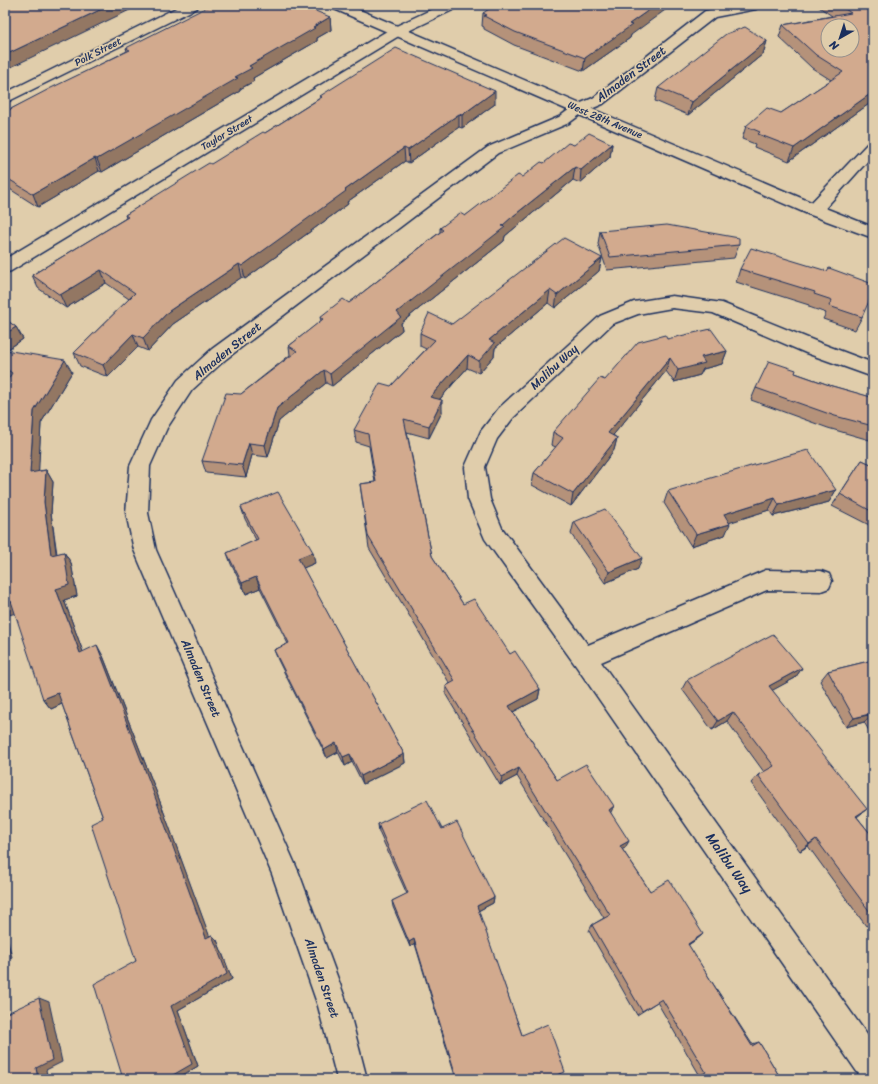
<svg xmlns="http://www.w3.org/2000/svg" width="878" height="1084" viewBox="0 0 878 1084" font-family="Sriracha,sans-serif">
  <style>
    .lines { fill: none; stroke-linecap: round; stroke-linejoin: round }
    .minor-casing { stroke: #1b2f5e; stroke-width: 3 }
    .major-casing { stroke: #1b2f5e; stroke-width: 3 }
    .minor { fill: #e0cdab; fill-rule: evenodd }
    .major { fill: #e0cdab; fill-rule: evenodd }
    .wall { fill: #b5927a; stroke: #1b2f5e }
    .shaded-wall { fill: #937763; stroke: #1b2f5e }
    .building { fill: #d2aa8e; stroke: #1b2f5e; fill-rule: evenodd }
    .labels { text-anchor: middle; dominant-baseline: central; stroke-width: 3.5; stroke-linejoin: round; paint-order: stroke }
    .far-street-label { font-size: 10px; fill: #1b2f5e; stroke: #e0cdab }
    .street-label { font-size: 12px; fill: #1b2f5e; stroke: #e0cdab }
    .near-street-label { font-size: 14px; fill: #1b2f5e; stroke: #e0cdab }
  </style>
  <rect width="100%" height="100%" fill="#e0cdab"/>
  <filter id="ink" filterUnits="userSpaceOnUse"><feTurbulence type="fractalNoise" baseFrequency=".025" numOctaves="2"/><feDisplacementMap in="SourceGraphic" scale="8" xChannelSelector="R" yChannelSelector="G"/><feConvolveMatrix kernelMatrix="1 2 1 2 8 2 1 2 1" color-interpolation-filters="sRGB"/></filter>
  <g filter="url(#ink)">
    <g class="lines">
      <g class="minor-casing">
        <path id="minor" d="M182 5H199L197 8 5 103V93Z
          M441 5H459L457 8 402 34 11 271 5 273V259L392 28Z
          M732 5 758 6 756 9 715 17 603 104 584 112 569 123 498 153 226 359 192 390 167 428 150 466 148 513 156 550 299 873 348 1006 367 1079H337L318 1006 272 874 134 550 126 513 130 466 151 420 178 380 212 349 488 147 559 117 574 106 593 98 705 11Z
          M873 141V155L820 214 814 215 808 214 806 210 808 206 868 143Z
          M672 296 722 303 820 343 873 363V377L806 353 713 313 672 308 638 314 612 324 513 418 497 439 485 467 490 499 502 528 588 645 766 570 821 571 829 574 832 581 829 588 821 591 767 590 601 662 873 1043V1079H862L576 666 485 539 468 499 465 467 481 431 499 408 600 316 634 302Z"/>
      </g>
      <g class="major-casing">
        <path id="major" d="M330 5H348L820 206 873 227V238L808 214 332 8Z"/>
      </g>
      <use href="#minor" class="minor"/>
      <use href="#major" class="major"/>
    </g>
    <path class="wall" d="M816 5H873V107L869 104 789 161 754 147 755 144 742 139 746 126 781 113 831 80 812 68 779 37 783 25 832 16Z
      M483 13 631 35 630 38 583 71 514 45 484 29V27L482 26Z
      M330 17 331 30 317 38V41L253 78 254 81 240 89V91L102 172 99 171 38 207 5 186V112L127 51 126 48Z
      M767 41 763 54 688 115 655 101 658 88Z
      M320 96 495 104 462 128 459 127 409 163 405 161 347 202 348 204 245 279 242 277 173 324 148 351 138 347 108 377 80 366 74 353 129 299 106 283 66 308 38 288 32 275 126 218 125 215 265 133 320 98Z
      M612 144 610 157 580 183 573 180 505 236 504 241 401 323 402 330 332 386 326 383 279 421 268 457 252 455 246 477 206 473 202 461 241 394 290 355 289 346 321 321 320 317 349 303 440 232V228L465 216 544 163 574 145Z
      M600 231 739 245 734 258 607 270 598 244Z
      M602 258 599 271 555 308 548 303 495 348 494 356 479 373 467 368 440 399 442 412 429 438 407 432 432 556 463 604 510 654 540 689 538 699 513 712 557 780 611 813 625 848 622 849 650 891 703 934 697 939 688 945 752 1044 759 1042 781 1079H690L699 1074 657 1002 637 1015 589 931 592 925 604 918 517 776 500 785 446 695V686L450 684 369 548 360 484 375 482 369 446 356 442 354 430 391 386 426 349 420 346V333L452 324Z
      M740 269 869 286 862 317 855 330 823 319 826 313 809 307V305L736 282Z
      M5 319 16 327 23 339 7 350 72 372 41 423 38 471 46 470 53 482 51 513 57 554 64 552 71 563 77 596 64 600 83 652 103 656 156 791 209 936 212 935 217 940 232 979 178 1010 198 1066 176 1079H123L136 961 103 818 62 704 51 709 43 699 9 378 5 375Z
      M667 339 727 351 722 364 703 369 700 375 674 382 666 371 613 435 617 438 614 450 571 506 532 485 534 473 556 447 551 445 553 432 605 380Z
      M795 373 832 386 870 397 871 394 873 395V441L828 428 751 400 756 388Z
      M862 460 873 465V527L832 506Z
      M836 490 829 502 773 516 769 510 729 522 725 535 691 546 664 503 668 491Z
      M241 507 315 563 303 568 404 754 405 763 363 784 352 762 345 766 338 752 327 758 278 660 274 650 288 644 260 588 246 594 231 564 227 553 256 540 245 519Z
      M574 522 638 569 605 583 571 534Z
      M873 660V735L872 736 864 722 846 727 820 681 828 671Z
      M802 668 795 678 772 690 857 817 873 837V926L871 924 866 926 808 846 800 851 751 783 758 775 764 772 727 721 712 730 682 689 687 680Z
      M378 824 442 829 494 897 493 903 478 911 522 1035 562 1074 550 1079H456L415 944 410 947 393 907 392 901 407 894 379 832Z"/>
    <path class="shaded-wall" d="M110 5H140L5 70V55Z
      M656 5H672L631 35 630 38 583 71 585 58 629 24Z
      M330 17 331 30 317 38V41L253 78 254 81 240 89V91L102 172 97 159 235 77 249 66Z
      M767 41 763 54 688 115 692 102Z
      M495 91V104L462 128V115Z
      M873 92V95L869 104 789 161 794 148Z
      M459 114V127L409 163 408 150Z
      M612 144 610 157 580 183 581 170Z
      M404 148 405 161 347 202 348 204 245 279 242 266 345 190Z
      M95 158 99 171 38 207 33 194Z
      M575 167 573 180 505 236 504 241 401 323 402 330 332 386 330 374 397 312 512 217Z
      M602 258 599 271 555 308 557 295Z
      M239 264 242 277 173 324 148 351 143 338 169 311Z
      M101 270 106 283 66 308 60 295Z
      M550 290 548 303 495 348 494 356 479 373V361L489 340Z
      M16 327 23 339 5 351V334Z
      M133 334 138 347 108 377 103 365Z
      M727 351 722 364 703 369 700 375 674 382 678 370 701 357Z
      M468 355 467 368 431 409 430 397Z
      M670 358 666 371 605 445 608 433Z
      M65 360 72 372 41 423 38 485 30 473 34 411Z
      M324 370 326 383 279 421 268 457 265 445 277 408Z
      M442 400V412L429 438V426Z
      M617 438 614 450 571 506 573 494Z
      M249 443 252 455 246 477 242 465Z
      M46 470 53 482 51 513 58 567 51 555 44 502Z
      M836 490 829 502 773 516 779 505Z
      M775 498 769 510 719 526 724 514Z
      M730 524 725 535 691 546 696 534Z
      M64 552 71 563 77 596 64 600 87 663 80 653 56 589Z
      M313 552 315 563 301 569 298 558Z
      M642 558 638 569 605 583 609 572Z
      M256 577 260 588 246 594 242 583Z
      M11 601 20 612 5 616V603Z
      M97 645 103 656 156 791 212 943 206 938Z
      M802 668 795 678 762 696 769 686Z
      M540 689 538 699 507 715 509 706Z
      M58 693 66 702 51 709 43 699Z
      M733 712 727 721 712 730 718 721Z
      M873 714 864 722 846 727 854 718Z
      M336 743 338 752 327 758 324 750Z
      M350 754 352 762 345 766 343 757Z
      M404 754 405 763 363 784 361 776Z
      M519 768 517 776 500 785 502 777Z
      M614 806 610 814 609 810Z
      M867 809 857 817 856 816Z
      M816 839 808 846 800 851 809 844Z
      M629 841 625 848 616 853 620 846Z
      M494 897 493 903 476 912 477 906Z
      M5 931 12 957 5 961Z
      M703 934 697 939 682 949 688 944Z
      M212 935 217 940 232 979 178 1010 198 1066 176 1079H166L171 1006Z
      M414 939 415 944 410 947 409 942Z
      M39 998 49 1002 62 1062 46 1070 48 1079H38L36 1068Z"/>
    <path class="building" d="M5 5H110L5 55Z
      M211 5H301L330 17 313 27 315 28 249 66 252 68 235 77 238 78 97 159 95 158 33 194 5 177V112L51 88 130 50 126 48Z
      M495 5H656L629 24 632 25 585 58 515 32 484 16 487 15 483 13Z
      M839 5H873V92L794 148 758 134 760 132 746 126 767 108 781 113 843 72 816 55 783 25 851 13ZM828 26H852V50H828Z
      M745 27 767 41 692 102 658 88 726 34Z
      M396 48 495 91 462 115 459 114 408 150 404 148 345 190 346 191 242 266 239 264 169 311 143 338 133 334 103 365 74 353 135 293 101 270 60 295 32 275 128 217 125 215 186 177 209 163 211 164 263 132 265 133 322 97 320 96Z
      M589 133 612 144 581 170 575 167 512 217 502 226 505 227 397 312 401 317 330 374 324 370 277 408 265 445 249 443 242 465 202 461 226 393 241 394 297 351 289 346 323 319 320 317 343 299 349 303 443 230 440 228 460 213 465 216 518 175 522 177 541 162 544 163 568 143 574 145Z
      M667 225 739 238V245L610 257 600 231Z
      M564 238 602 258 557 295 550 290 489 340 495 343 479 361 468 355 430 397 442 400 429 426 404 419 432 556 463 604 474 599 510 654 515 651 540 689 509 706 557 780 586 764 614 806 609 810 629 841 620 846 650 891 669 880 703 934 688 944 752 1046 759 1042 781 1079H694L706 1072 662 999 642 1011 592 925 610 915 519 768 502 777 446 686 455 681 368 536 360 484 376 482 368 434 354 430 380 383 391 386 435 340 420 333 429 313 452 324Z
      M751 248 827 271 829 268 870 283 869 286 873 287V292L862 317 829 306 832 300 814 294 815 292 740 269Z
      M5 319 16 327 5 334Z
      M711 329 727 351 701 357 705 363 678 370 670 358 608 433 617 438 573 494 534 473 563 438 553 432 600 378 605 380 638 342 665 335 667 339Z
      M5 350 65 360 34 411 30 473 46 470 44 502 51 555 64 552 69 585 56 589 80 653 97 645 150 783 206 938 212 935 227 974 171 1006 192 1064 166 1079H123L94 984 136 961 91 824 103 818 58 693 43 699 11 601 5 603V384L12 373 5 368Z
      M769 361 796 370 795 373 832 386 871 397V394L873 395V426L835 416 756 388Z
      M808 450 836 490 779 505 775 498 724 514 730 524 696 534 668 491 754 465Z
      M862 460 873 465V512L840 494Z
      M278 492 313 552 298 558 404 754 361 776 350 754 343 757 336 743 324 750 274 650 289 643 256 577 242 583 227 553 258 539 241 507Z
      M605 509 642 558 609 572 574 522Z
      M773 634 802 668 769 686 867 809 856 816 873 837V916L816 839 809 844 758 775 774 766 733 712 718 721 687 680Z
      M873 660V713L854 718 828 671Z
      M427 800 442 829 457 822 494 897 477 906 522 1035 548 1024 565 1072 548 1079H457L414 939 409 942 392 901 408 893 378 824Z
      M39 998 52 1060 36 1068 38 1079H5V1014Z"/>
  </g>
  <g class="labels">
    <g class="far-street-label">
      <text transform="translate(98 52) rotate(-27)">Polk Street</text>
      <text transform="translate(605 120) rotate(23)">West 28th Avenue</text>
      <text transform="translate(227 133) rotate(-31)">Taylor Street</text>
    </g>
    <g class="street-label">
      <text transform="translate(631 74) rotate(-37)">Almaden Street</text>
      <text transform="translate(227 351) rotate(-39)">Almaden Street</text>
      <text transform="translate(554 367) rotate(-43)">Malibu Way</text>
      <text transform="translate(201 678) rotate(67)">Almaden Street</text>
      <text transform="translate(322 978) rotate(71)">Almaden Street</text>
    </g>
    <g class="near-street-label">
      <text transform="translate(729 863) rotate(55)">Malibu Way</text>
    </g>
  </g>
  <rect width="878" height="1084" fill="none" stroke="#e0cdab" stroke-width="20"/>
  <rect x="10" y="10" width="858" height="1064" fill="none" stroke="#1b2f5e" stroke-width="1.5" filter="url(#ink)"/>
  <g transform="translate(840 38) rotate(219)"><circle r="19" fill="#e0cdab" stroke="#918e8c"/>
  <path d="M0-3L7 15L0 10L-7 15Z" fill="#1b2f5e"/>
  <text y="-6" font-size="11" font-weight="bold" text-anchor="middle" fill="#1b2f5e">N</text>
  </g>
</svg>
